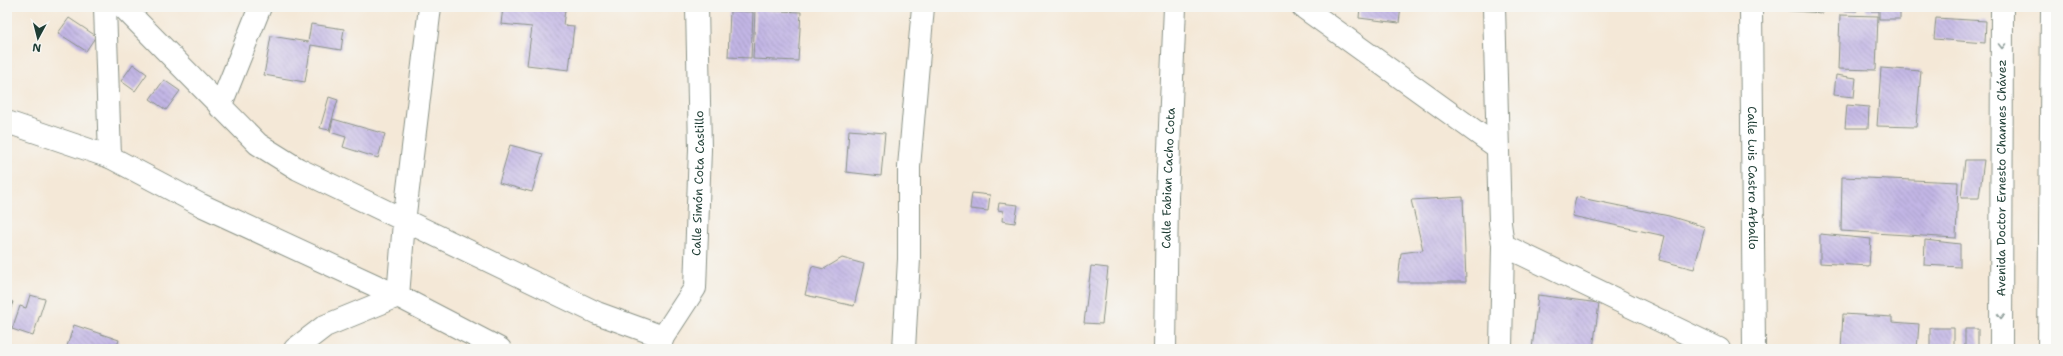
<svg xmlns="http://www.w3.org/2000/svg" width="2063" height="356" viewBox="0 0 2063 356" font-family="'Shantell Sans',sans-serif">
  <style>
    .building { fill: url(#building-back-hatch) }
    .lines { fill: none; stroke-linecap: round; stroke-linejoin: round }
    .minor-casing { stroke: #8a9286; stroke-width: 24 }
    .tertiary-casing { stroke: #8a9286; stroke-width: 24 }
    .minor { stroke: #fff; stroke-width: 22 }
    .tertiary { stroke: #fff; stroke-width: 22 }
    .oneway { stroke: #8f9e9a }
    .labels { text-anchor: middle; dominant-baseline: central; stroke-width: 3; stroke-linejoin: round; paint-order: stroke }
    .street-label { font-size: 12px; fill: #1f3d34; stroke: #f6f6f2 }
  </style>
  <defs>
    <pattern id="building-back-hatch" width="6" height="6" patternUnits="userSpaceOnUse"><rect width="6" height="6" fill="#c2b6e5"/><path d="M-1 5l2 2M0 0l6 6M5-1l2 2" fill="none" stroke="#9d95ba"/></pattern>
  </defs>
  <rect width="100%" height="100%" fill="#f6f6f2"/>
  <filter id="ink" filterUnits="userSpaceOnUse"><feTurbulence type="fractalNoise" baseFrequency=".025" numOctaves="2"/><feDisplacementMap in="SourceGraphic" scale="8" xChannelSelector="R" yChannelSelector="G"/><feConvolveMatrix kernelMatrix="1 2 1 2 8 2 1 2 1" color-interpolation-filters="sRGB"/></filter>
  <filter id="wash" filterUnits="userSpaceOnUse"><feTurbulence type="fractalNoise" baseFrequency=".012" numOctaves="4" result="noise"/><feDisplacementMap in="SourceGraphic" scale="16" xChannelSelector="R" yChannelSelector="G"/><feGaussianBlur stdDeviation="0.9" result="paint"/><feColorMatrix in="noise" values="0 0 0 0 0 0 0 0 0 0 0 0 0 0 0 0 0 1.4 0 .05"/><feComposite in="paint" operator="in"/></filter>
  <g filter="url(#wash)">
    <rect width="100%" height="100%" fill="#f4e8d7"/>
    <g id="blocks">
      <path class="building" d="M503 7H544L565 10 563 25 574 26 569 70 527 65 532 27 501 24Z
        M1360 7H1401L1399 23 1359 18Z
        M1779 7H1824L1823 13 1779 10Z
        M1832 7H1857V11L1832 10Z
        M1866 7H1900V19H1879V11H1866Z
        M755 10 801 12 798 61 753 59Z
        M730 11 753 12 751 58 728 57Z
        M1840 15 1878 16 1876 70 1838 69Z
        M69 18 96 36 86 51 58 33Z
        M1936 18 1986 21 1985 43 1934 39Z
        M311 24 344 29 341 50 311 45 305 82 264 75 271 36 308 42Z
        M133 64 147 74 135 91 121 81Z
        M1881 68 1921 71 1916 127 1877 126Z
        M1836 75 1856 78 1854 97 1834 95Z
        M164 80 180 91 166 110 150 99Z
        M329 97 338 100 329 130 320 128Z
        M1847 105 1869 107 1868 128H1845Z
        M333 119 385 134 378 158 343 147 346 137 330 132Z
        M849 130 885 133 881 176 846 172Z
        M510 145 543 154 532 192 499 183Z
        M1965 160H1984L1979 198H1961Z
        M1842 177 1958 182 1956 238 1841 231Z
        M972 193 990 195 988 211 970 209Z
        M1463 197 1466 282H1398L1401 253 1423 250 1411 200Z
        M1576 197 1669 216 1705 227 1694 269 1659 260 1665 236 1572 216Z
        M999 203 1018 205 1015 223 1002 221 1003 211 998 210Z
        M1820 234 1871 239 1869 266 1820 263Z
        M1925 240 1960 244V267L1924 265Z
        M842 258 864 264 854 306 805 295 812 266 824 269Z
        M1091 266 1108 268 1102 324 1084 323Z
        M30 295 45 299 33 336 12 329 20 306 26 308Z
        M1538 295 1599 303 1593 349H1532Z
        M7 300 13 302 7 319Z
        M1843 314 1892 317V322L1919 324 1917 349H1841Z
        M74 325 119 340 116 349H66Z
        M1930 328H1954V349H1930Z
        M1965 329H1978V349H1965Z"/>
    </g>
  </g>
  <g filter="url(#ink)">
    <use href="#blocks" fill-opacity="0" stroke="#8a9286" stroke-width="1"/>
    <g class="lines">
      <g class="minor-casing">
        <g id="minor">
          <path d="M105 7 110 157"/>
          <path d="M123 7 258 144 298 169 597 313 663 337"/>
          <path d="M1303 7 1497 147"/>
          <path d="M1494 7 1500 223 1503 245 1719 349"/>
          <path id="s1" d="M1751 7 1754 349"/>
          <path d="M220 107 260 7"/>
          <path d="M295 349 325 326 398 296 404 222 430 7"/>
          <path id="s2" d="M659 349 663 337 695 288 700 149 697 7"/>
          <path d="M904 349 909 259V167L923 7"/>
          <path id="s3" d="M1165 349 1167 197 1175 7"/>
          <path d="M1501 349 1503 245"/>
        </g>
      </g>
      <g class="tertiary-casing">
        <g id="tertiary">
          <path d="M7 122 110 157 201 205 398 296 500 349"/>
          <path id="s4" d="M2001 349 2002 7"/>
          <path d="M2049 349 2052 7"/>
        </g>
      </g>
      <use href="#minor" class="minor"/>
      <use href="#tertiary" class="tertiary"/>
    </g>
    <defs><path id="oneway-chevron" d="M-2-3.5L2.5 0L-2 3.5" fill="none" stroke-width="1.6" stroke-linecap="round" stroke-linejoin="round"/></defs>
    <g class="oneway">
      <use href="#oneway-chevron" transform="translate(2002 46) rotate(90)"/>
      <use href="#oneway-chevron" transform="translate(2001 316) rotate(90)"/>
    </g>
  </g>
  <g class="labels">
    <g class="street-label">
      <text stroke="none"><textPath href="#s3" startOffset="171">Calle Fabian Cacho Cota</textPath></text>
      <text stroke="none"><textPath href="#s1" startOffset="171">Calle Luis Castro Arballo</textPath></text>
      <text stroke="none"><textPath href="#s4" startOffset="171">Avenida Doctor Ernesto Channes Chávez</textPath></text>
      <text stroke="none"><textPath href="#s2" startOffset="176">Calle Simón Cota Castillo</textPath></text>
    </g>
  </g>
  <rect width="2063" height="356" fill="none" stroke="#f6f6f2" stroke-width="24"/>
  <g transform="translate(38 38) rotate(187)" stroke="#f6f6f2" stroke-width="3" paint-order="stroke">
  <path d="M0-3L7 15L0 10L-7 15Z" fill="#1f3d34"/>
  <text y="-6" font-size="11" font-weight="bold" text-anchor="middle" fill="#1f3d34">N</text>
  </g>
</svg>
